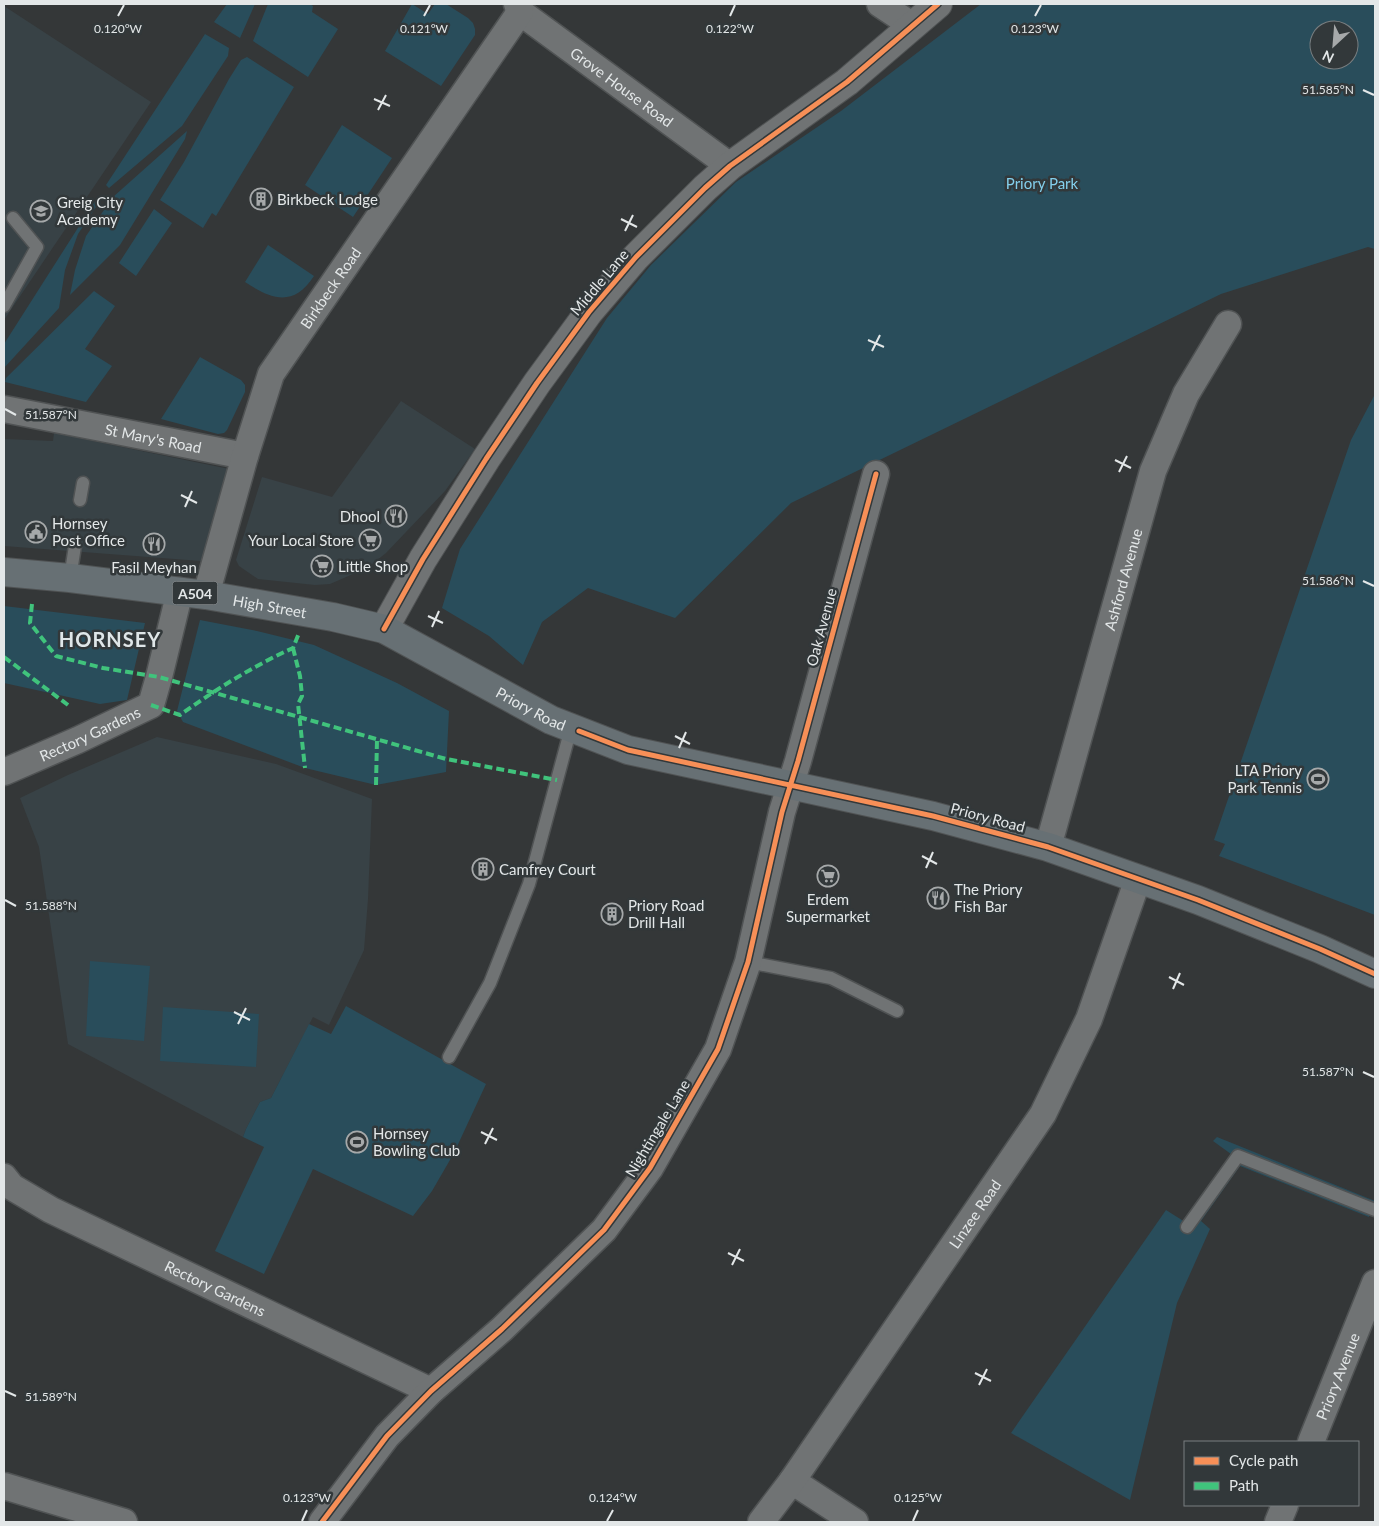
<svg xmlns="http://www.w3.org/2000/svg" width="1379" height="1526" viewBox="0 0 1379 1526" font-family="Lato,sans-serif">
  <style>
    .built { fill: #384246 }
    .green { fill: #294d5b; fill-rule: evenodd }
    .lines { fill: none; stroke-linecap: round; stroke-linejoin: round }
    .service-casing { stroke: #505354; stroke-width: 15 }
    .minor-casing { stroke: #505354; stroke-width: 29 }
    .tertiary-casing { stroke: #505354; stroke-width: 30 }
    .primary-casing { stroke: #505354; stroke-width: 30 }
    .service { stroke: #707374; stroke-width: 12 }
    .minor { stroke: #707374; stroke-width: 26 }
    .tertiary { stroke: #707374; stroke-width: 28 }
    .primary { stroke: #677074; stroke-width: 28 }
    .quiet { stroke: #40c37c; stroke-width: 4; stroke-dasharray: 8 4; stroke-linecap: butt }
    .cycleway-casing { stroke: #32383a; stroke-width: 8 }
    .cycleway { stroke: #f78f57; stroke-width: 5 }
    .ticks { fill: none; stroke: #e3e7e8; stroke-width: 2 }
    .labels { text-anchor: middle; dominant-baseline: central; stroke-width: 5; stroke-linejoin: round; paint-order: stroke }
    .shield { fill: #32383a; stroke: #aeb2b4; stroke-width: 1 }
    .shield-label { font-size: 14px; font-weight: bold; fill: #e3e7e8 }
    .street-label { font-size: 15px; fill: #e3e7e8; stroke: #32383a }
    .park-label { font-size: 15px; fill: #83cfec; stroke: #32383a }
    .poi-label { font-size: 15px; fill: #e3e7e8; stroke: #32383a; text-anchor: start }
    .district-label { font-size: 20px; font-weight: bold; letter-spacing: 1px; fill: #dfe6e8; stroke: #32383a }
    .ticks-label { font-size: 12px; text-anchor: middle; fill: #e3e7e8; stroke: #32383a; stroke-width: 5; stroke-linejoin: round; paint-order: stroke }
  </style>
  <rect width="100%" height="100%" fill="#343738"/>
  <path class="built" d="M4 6 151 102 4 320Z
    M401 401 475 449 445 491 386 553 367 568 330 584 315 585 258 579 239 566 236 560 262 477 332 497Z
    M54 433 234 470 209 559 201 561 4 546V439L53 441Z
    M157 737 276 764 372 799 368 899 364 950 329 1025 313 1017 271 1098 260 1102 246 1129 243 1137 68 1044 39 847 20 798 68 775Z"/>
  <path class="green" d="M227 4H255L240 38 214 22Z
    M268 4H310L313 6 312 12 338 29 308 77 253 41Z
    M412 4 428 14 435 4H446L468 18 473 23 475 29V35L441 86 385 51Z
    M981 4H1375V249L1368 247 1221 294 791 503 675 618 588 588 542 622 523 665 489 636 442 608 460 549 607 318 651 265 736 182 841 111ZM1319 30H1349V60H1319Z
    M205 34 229 48 228 56 182 126 109 188 106 185Z
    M247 57 294 87 216 216 212 213 203 228 160 200 184 162 229 79 241 60Z
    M342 125 392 158 353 217 305 185Z
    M187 131 185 139 120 245 70 295 75 270 86 236 113 197Z
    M97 198 98 204 78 234 65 270 59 308 4 368V344Z
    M154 209 172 223 136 276 119 263Z
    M268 245 314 276C294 307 272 300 245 282Z
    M94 291 115 306 85 349 112 366 86 402 5 382 6 378Z
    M200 357 241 380 245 385V392L227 430 224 433 218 434 161 419Z
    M1375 394V915L1219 856 1225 844 1214 840 1351 440Z
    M4 606 145 623 127 700 100 704 4 683Z
    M200 620 257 631 314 645 397 683 449 711 446 772 376 785 305 768 183 722 177 711Z
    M90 961 150 966 144 1041 86 1036Z
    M346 1006 486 1084 454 1153 432 1191 413 1216 313 1169 264 1274 215 1251 264 1147 243 1137 246 1129 260 1102 271 1098 309 1024 331 1034Z
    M163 1007 259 1014 256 1067 160 1061Z
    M1217 1137 1375 1201 1369 1217 1240 1166 1201 1221 1210 1229 1177 1303 1130 1500 1011 1433 1166 1210 1185 1222 1231 1154 1213 1141Z"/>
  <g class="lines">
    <g class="service-casing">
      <path id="service" d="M4 306 37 247 13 218
        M80 500 83 483
        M70 578 75 546
        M748 962 831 978 897 1011
        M449 1057 490 983 529 884 571 728
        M1187 1227 1238 1156 1375 1210"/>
    </g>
    <g class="minor-casing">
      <g id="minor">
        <path id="s1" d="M517 4 520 12 730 166"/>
        <path d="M880 4 913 26"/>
        <path id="s2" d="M4 409 245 456"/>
        <path id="s3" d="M206 595 245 456 271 374 520 12"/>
        <path id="s4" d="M4 772 78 740 151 705 159 677 180 591"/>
        <path id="s5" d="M1048 847 1153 471 1186 394 1228 324"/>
        <path id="s6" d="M4 1177 12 1187 51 1210 431 1391"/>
        <path id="s7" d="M1311 1442 1375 1283"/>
        <path d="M792 1481 855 1522"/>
        <path d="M4 1486 124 1522"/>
        <path d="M322 1522 387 1436 431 1391 502 1329 604 1230 650 1168 718 1049 748 962 782 812 798 761 876 474"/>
        <path id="s8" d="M761 1522 792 1481 1043 1114 1089 1019 1138 879"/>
        <path d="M1278 1522 1285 1505"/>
      </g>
    </g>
    <g class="tertiary-casing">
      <path id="tertiary" d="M384 629 423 559 486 459 537 383 589 312 636 257 705 188 730 166 847 82 938 4"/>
    </g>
    <g class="primary-casing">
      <g id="primary">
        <path id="s9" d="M4 572 70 578 206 595 333 617 384 629 551 720 628 750 933 816 1048 847 1198 900 1320 949 1375 974"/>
      </g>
    </g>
    <use href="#service" class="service"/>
    <use href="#minor" class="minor"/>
    <use href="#tertiary" class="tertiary"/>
    <use href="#primary" class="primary"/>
    <path class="quiet" d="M32 604 30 623 56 656 103 668 159 677 446 759 557 780
      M293 648 300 676 302 696 298 704 305 768
      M4 657 68 705
      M151 705 180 715C215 690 253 666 293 648L299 633
      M376 785 377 739"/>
    <g class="cycleway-casing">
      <path id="cycleway" d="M384 629 423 559 486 459 537 383 589 312 636 257 705 188 730 166 847 82 938 4
        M579 731 628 750 933 816 1048 847 1198 900 1320 949 1375 974
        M322 1522 387 1436 431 1391 502 1329 604 1230 650 1168 718 1049 748 962 782 812 798 761 876 474"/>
    </g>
    <use href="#cycleway" class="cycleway"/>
  </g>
  <path class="ticks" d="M118 16 124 5M424 16 430 5M730 16 735 5M1035 16 1041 5M1363 90 1374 95M374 99 390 106M378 110 386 95M621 219 637 227M625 231 633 215M868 340 884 347M872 351 880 335M5 409 16 415M1115 460 1131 468M1119 472 1127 456M181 495 197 503M185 507 192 491M1363 581 1374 586M428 616 443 623M432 627 439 611M675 736 690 744M679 748 686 732M922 856 937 864M926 868 933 852M5 900 16 906M1169 977 1184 985M1173 989 1180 973M234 1012 250 1020M238 1024 246 1008M1363 1072 1374 1077M481 1132 497 1140M485 1144 493 1128M728 1253 744 1261M732 1265 740 1249M975 1373 991 1381M979 1385 987 1369M5 1391 16 1396M302 1521 307 1510M607 1521 613 1510M913 1521 918 1510"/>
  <defs>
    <g id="building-ring" transform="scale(1.125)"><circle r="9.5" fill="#32383a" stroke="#a6a9aa" stroke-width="1.5"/><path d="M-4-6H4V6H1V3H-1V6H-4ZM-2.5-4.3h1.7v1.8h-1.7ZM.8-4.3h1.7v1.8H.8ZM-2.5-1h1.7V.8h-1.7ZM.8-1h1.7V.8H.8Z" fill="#a6a9aa"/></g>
    <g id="school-ring" transform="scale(1.125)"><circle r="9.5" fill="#32383a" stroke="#a6a9aa" stroke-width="1.5"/><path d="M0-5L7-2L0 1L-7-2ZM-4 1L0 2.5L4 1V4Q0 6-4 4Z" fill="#a6a9aa"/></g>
    <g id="restaurant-ring" transform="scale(1.125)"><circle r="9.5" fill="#32383a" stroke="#a6a9aa" stroke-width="1.5"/><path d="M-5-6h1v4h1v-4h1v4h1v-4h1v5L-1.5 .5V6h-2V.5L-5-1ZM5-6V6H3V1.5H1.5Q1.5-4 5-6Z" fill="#a6a9aa"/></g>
    <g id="civic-ring" transform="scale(1.125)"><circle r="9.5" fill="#32383a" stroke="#a6a9aa" stroke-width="1.5"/><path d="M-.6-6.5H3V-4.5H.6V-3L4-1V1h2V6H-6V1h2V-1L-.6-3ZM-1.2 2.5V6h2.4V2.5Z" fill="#a6a9aa"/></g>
    <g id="supermarket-ring" transform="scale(1.125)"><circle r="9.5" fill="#32383a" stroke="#a6a9aa" stroke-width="1.5"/><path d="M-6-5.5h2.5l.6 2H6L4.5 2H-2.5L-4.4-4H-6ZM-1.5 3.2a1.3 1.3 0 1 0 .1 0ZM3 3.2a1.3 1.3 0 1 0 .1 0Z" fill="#a6a9aa"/></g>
    <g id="stadium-ring" transform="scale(1.125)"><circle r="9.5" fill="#32383a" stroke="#a6a9aa" stroke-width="1.5"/><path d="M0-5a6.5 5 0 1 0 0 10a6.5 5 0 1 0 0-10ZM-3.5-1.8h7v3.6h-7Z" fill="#a6a9aa"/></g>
  </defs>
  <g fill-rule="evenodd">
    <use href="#building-ring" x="261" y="199"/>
    <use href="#school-ring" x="41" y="211"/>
    <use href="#restaurant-ring" x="396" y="516"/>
    <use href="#civic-ring" x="36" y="532"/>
    <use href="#supermarket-ring" x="370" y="540"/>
    <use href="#restaurant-ring" x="154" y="544"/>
    <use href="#supermarket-ring" x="322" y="566"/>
    <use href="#stadium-ring" x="1318" y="779"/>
    <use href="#building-ring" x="483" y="869"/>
    <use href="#supermarket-ring" x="828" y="876"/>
    <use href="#restaurant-ring" x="938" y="898"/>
    <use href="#building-ring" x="612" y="914"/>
    <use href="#stadium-ring" x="357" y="1142"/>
  </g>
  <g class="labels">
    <rect class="shield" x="172.5" y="581.5" width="45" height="23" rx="4"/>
    <g class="shield-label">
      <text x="195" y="593">A504</text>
    </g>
    <g class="street-label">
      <text stroke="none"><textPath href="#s1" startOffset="135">Grove House Road</textPath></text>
      <text transform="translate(599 282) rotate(-50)">Middle Lane</text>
      <text stroke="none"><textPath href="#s3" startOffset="335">Birkbeck Road</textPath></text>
      <text stroke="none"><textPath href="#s2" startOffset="152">St Mary's Road</textPath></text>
      <text stroke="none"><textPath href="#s5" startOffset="278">Ashford Avenue</textPath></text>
      <text stroke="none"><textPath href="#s9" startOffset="268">High Street</textPath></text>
      <text transform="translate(821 627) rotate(-75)">Oak Avenue</text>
      <text stroke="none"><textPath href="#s9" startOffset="552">Priory Road</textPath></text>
      <text stroke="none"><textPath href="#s4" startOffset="94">Rectory Gardens</textPath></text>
      <text transform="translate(988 817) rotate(15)">Priory Road</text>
      <text transform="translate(657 1128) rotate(-59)">Nightingale Lane</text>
      <text stroke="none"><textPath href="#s8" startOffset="375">Linzee Road</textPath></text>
      <text stroke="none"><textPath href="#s6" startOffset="240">Rectory Gardens</textPath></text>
      <text stroke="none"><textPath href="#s7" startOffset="71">Priory Avenue</textPath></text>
    </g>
    <g class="park-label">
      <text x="1042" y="183">Priory Park</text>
    </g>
    <g class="poi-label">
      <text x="277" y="199">Birkbeck Lodge</text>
      <text x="57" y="202">Greig City<tspan x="57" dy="17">Academy</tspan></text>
      <text x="380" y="516" text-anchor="end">Dhool</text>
      <text x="52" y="523">Hornsey<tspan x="52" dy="17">Post Office</tspan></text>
      <text x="354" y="540" text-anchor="end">Your Local Store</text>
      <text x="338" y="566">Little Shop</text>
      <text x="154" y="567" text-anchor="middle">Fasil Meyhan</text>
      <text x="1302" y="770" text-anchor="end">LTA Priory<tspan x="1302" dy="17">Park Tennis</tspan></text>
      <text x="499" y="869">Camfrey Court</text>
      <text x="954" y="889">The Priory<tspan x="954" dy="17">Fish Bar</tspan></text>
      <text x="828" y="899" text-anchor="middle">Erdem<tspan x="828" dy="17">Supermarket</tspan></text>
      <text x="628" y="905">Priory Road<tspan x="628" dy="17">Drill Hall</tspan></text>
      <text x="373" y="1133">Hornsey<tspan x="373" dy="17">Bowling Club</tspan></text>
    </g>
    <g class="district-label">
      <text x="110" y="639">HORNSEY</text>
    </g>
  </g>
  <g class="ticks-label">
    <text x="118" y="33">0.120°W</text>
    <text x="424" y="33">0.121°W</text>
    <text x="730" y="33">0.122°W</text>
    <text x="1035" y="33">0.123°W</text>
    <text x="1328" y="94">51.585°N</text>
    <text x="51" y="419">51.587°N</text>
    <text x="1328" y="585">51.586°N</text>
    <text x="51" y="910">51.588°N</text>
    <text x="1328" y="1076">51.587°N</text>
    <text x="51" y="1401">51.589°N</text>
    <text x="307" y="1502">0.123°W</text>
    <text x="613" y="1502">0.124°W</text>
    <text x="918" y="1502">0.125°W</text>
  </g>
  <rect width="1379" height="1526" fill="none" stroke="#e3e7e8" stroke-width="10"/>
  <rect x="1184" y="1441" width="175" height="65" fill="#32383a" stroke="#797e80"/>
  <rect x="1194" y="1457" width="25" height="8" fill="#f78f57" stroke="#797e80"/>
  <text x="1229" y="1466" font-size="15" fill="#e3e7e8">Cycle path</text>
  <rect x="1194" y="1482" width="25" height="8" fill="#40c37c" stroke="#797e80"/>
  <text x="1229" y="1491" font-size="15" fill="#e3e7e8">Path</text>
  <g transform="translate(1334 45) rotate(206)"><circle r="24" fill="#32383a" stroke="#797e80"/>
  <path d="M0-4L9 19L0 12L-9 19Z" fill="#a6a9aa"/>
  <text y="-8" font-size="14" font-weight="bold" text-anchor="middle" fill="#e3e7e8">N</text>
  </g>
</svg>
